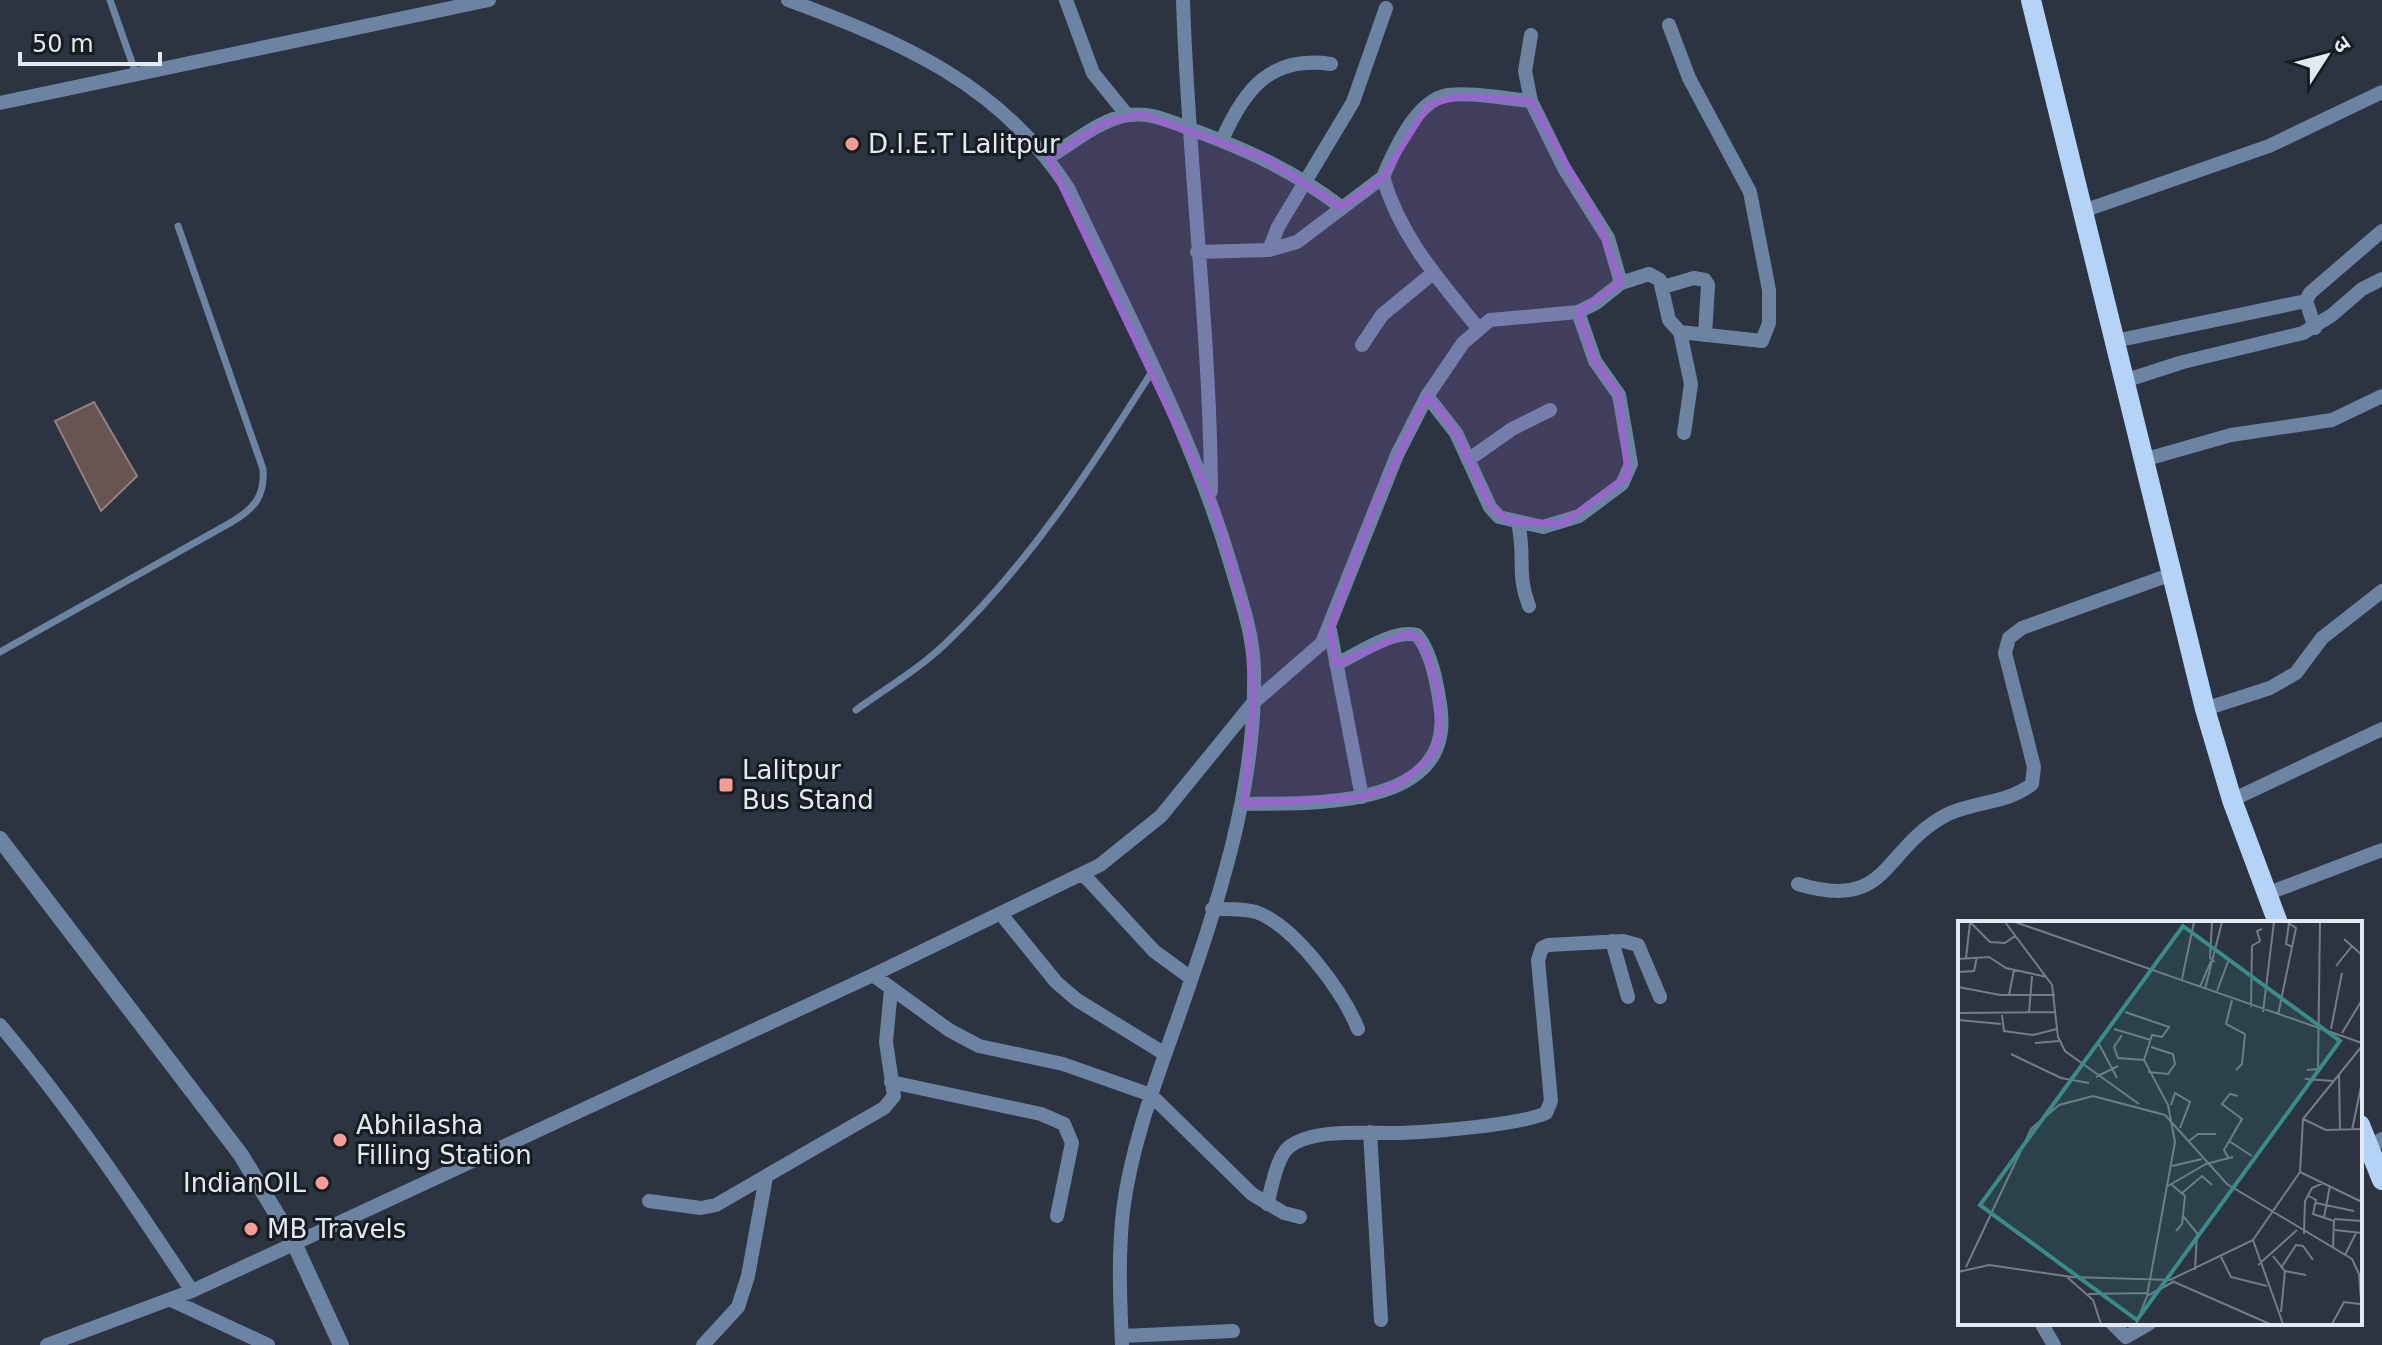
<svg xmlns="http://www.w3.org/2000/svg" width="2382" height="1345" viewBox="0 0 2382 1345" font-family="'DejaVu Sans','Noto Sans Devanagari',sans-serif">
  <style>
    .building { fill: #675553; stroke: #937f7d; stroke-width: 2 }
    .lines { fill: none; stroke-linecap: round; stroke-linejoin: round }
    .service { stroke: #6c84a2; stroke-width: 7 }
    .minor { stroke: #6c84a2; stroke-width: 14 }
    .tertiary { stroke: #6c84a2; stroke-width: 16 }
    .primary { stroke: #b5d2f7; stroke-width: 20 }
    .marked { fill: #9a65ce; fill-opacity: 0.2; stroke: #9a65ce; stroke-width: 6; stroke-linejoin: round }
    .poi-dot { fill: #f59c95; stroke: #171c21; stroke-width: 3 }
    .labels { text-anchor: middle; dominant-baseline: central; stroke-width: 6; stroke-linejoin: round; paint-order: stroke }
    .poi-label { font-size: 26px; fill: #e3e9f0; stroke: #171c21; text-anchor: start }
    .inset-road { fill: none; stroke: #757c86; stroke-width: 2 }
    .view { fill: #398d88; fill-opacity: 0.15; stroke: #398d88; stroke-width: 4 }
    .inset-edge { fill: none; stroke: #e3e9f0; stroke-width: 4 }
  </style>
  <rect width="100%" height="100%" fill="#2b3440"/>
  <path class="building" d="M94 402 137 476 101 511 55 421Z"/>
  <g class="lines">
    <path class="service" d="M110 0 136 74
      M0 652 230 523C254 509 265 497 263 469L178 226
      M856 710C885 689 919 669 945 644 1030 563 1091 468 1153 370"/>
    <path class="minor" d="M788 0C901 42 999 83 1068 188 1125 310 1191 432 1230 562 1240 597 1253 632 1254 669 1257 790 1217 905 1178 1018 1156 1080 1131 1146 1123 1211 1118 1256 1120 1300 1122 1345
      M1066 0 1093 73 1127 115
      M1183 0C1188 164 1210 327 1211 491
      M1531 35 1525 71 1531 101 1564 168 1608 238 1621 283
      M0 103 489 0
      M1222 140C1244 90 1270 55 1331 64
      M1048 158C1073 143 1100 119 1129 115 1152 112 1168 121 1188 128 1245 149 1293 170 1341 207
      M2083 211 2269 146 2382 92
      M1269 250 1278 227 1353 102 1386 8
      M1197 252 1269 250 1297 242 1383 177
      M1663 287 1694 278 1705 280 1708 285 1705 335
      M1478 328C1440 281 1400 237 1383 177 1394 151 1416 100 1448 95 1475 92 1505 99 1531 101
      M2315 328 2306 301 2310 293 2382 231
      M1680 332 1691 384 1684 433
      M2115 341 2306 301
      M1362 345 1382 315 1433 273
      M2124 381 2183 362 2303 333 2332 315 2362 289 2382 279
      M1427 396 1456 433 1490 507 1499 517 1543 527 1579 516 1622 484 1631 464 1619 395 1595 361 1578 312
      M1468 460 1512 429 1550 410
      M2143 460 2231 435 2332 420 2382 396
      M1518 523C1526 557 1516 573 1529 606
      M1330 630 1362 797
      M2205 709 2270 688 2296 673 2322 638 2382 591
      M2232 800 2382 729
      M1243 804C1310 803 1458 811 1440 704 1437 683 1431 651 1417 635 1393 629 1358 654 1336 664
      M1083 874 1154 951 1191 978
      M1798 884C1890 912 1881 850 1946 815 1974 801 2007 804 2032 784L2034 767 2005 653 2009 638 2022 628 2172 574
      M2266 894 2382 850
      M1212 909C1226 909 1242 908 1256 912 1295 926 1343 992 1358 1029
      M1001 914 1056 982 1077 1000 1165 1054
      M1612 941 1628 997
      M873 975 949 1030 979 1046 1063 1064 1151 1095 1252 1194 1284 1213 1300 1217
      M0 1025C71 1109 131 1199 192 1291
      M891 1082 1041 1114 1064 1124 1072 1143 1057 1216
      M1370 1132 1381 1320
      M2360 1157 2382 1139
      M649 1201 701 1208 716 1205 884 1108 894 1096 886 1042 891 989
      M1267 1204C1272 1188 1276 1158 1289 1147 1314 1127 1370 1134 1399 1133 1430 1132 1520 1125 1546 1113L1551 1101 1538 960 1542 948 1548 945 1623 941 1638 945 1660 997
      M171 1300 268 1345
      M2041 1323 2054 1345
      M2112 1323 2126 1337 2150 1323
      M1122 1336 1233 1331
      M47 1345 192 1291 873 975 1100 865 1161 816 1253 703 1322 643 1397 455 1427 396 1463 343 1490 320 1578 312 1596 303 1621 283 1649 274 1660 280 1669 320 1680 332 1762 341 1769 323V290L1750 192 1689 78 1669 25
      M703 1345 738 1307 748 1276 766 1177"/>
    <path class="tertiary" d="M0 839 241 1155 294 1243 341 1345"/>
    <path class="primary" d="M2031 0 2205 709 2232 800 2278 923
      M2360 1125 2382 1180"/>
  </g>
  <path class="marked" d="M1463 96 1531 101 1597 219 1621 283 1578 312 1595 361 1619 395 1628 476 1562 524 1508 521 1490 507 1456 433 1427 396 1374 508 1330 630 1336 664 1408 633 1422 641 1438 688 1440 737 1430 758 1398 785 1362 797 1243 804 1253 703 1248 624 1211 499 1048 158 1104 123 1141 114 1265 158 1341 207 1383 177 1429 104Z"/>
  <g class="poi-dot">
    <circle cx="852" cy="144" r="8"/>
    <rect x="718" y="777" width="16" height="16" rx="4"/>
    <circle cx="340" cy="1140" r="8"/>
    <circle cx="322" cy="1183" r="8"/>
    <circle cx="251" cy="1229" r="8"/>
  </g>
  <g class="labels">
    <g class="poi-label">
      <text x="868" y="144">D.I.E.T Lalitpur</text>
      <text x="742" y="770">Lalitpur<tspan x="742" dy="30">Bus Stand</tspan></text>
      <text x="356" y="1125">Abhilasha<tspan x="356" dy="30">Filling Station</tspan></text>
      <text x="306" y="1183" text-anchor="end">IndianOIL</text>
      <text x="267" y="1229">MB Travels</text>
    </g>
  </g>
  <g transform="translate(1958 921)">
    <rect width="404" height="404" fill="#2b3440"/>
    <path class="inset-road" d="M12 1 32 21 47 22 57 15M47 1 94 64 100 116 107 130 181 183M57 1 404 122M254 1 252 37 257 41M331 2 328 23 334 26M386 18 404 34M8 37 12 2M0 38 31 36 48 47 89 56M378 45 394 25M0 51 16 50 19 36M224 58 236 1M0 66 42 74H97M242 66 253 40M247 68 264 1M259 70 271 38M51 74 56 49M274 79 268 103 287 113 284 143 278 149M293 86 294 25 302 20 299 10 304 8M167 91 211 106 204 116 194 114 186 139 210 184 217 221 189 375 178 403M305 91 316 1M0 92 98 91M71 92 74 55M44 94 46 110 75 114 99 108M320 94 338 7 329 1M0 99 43 103M156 108 193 119M373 108 384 52M384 112 404 79M164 114 156 126 160 137 186 139M77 122 101 120M141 123 159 157M53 133 103 157 131 162M349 149 360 148 362 1M190 151 210 153 217 143 215 133 193 126M381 153 382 210M138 156 160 145M347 158 376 160M213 184 217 172 232 181 222 207M345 198 368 209 404 208M394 209 404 161M231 220 240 213H258M271 220 294 235M271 238 266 229 284 198 264 183 272 173 280 175M214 245 244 238M342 251 404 281M214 264 227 275 224 303 218 310M210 265 248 243 275 236M224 272 244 255 254 264M349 274 358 279 355 293 376 300 375 326M358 282 396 290M225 295 239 312 237 349M366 296 372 265M376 298 404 300M377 309 404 312M346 313 347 280 354 267 365 262M387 334 398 312M315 335 327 350 348 354M263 336 273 356 309 365M300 344 339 309M8 346 73 208 101 184 135 175 207 194 269 263 394 338 401 353 404 391M323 347 338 324 345 325 355 339M0 351 31 344 114 356 212 359 295 319M109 356 135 379 143 403M214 360 312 403M130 373 189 372M189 375 215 361M323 391 327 350M325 403 295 319 342 251 345 198 404 125M374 403 386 381 402 383"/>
    <path class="view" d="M225 5 382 120 179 399 22 284Z"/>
    <rect width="404" height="404" class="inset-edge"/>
  </g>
  <g transform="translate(2326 56) rotate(54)" stroke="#171c21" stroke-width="6" paint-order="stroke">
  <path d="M0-6L14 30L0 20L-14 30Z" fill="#e3e9f0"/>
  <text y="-12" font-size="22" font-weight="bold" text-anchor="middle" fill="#e3e9f0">उ</text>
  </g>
  <path d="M20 52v12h140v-12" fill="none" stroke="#e3e9f0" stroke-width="4"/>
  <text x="32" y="52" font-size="24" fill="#e3e9f0" stroke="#171c21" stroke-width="6" paint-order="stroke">50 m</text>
</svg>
